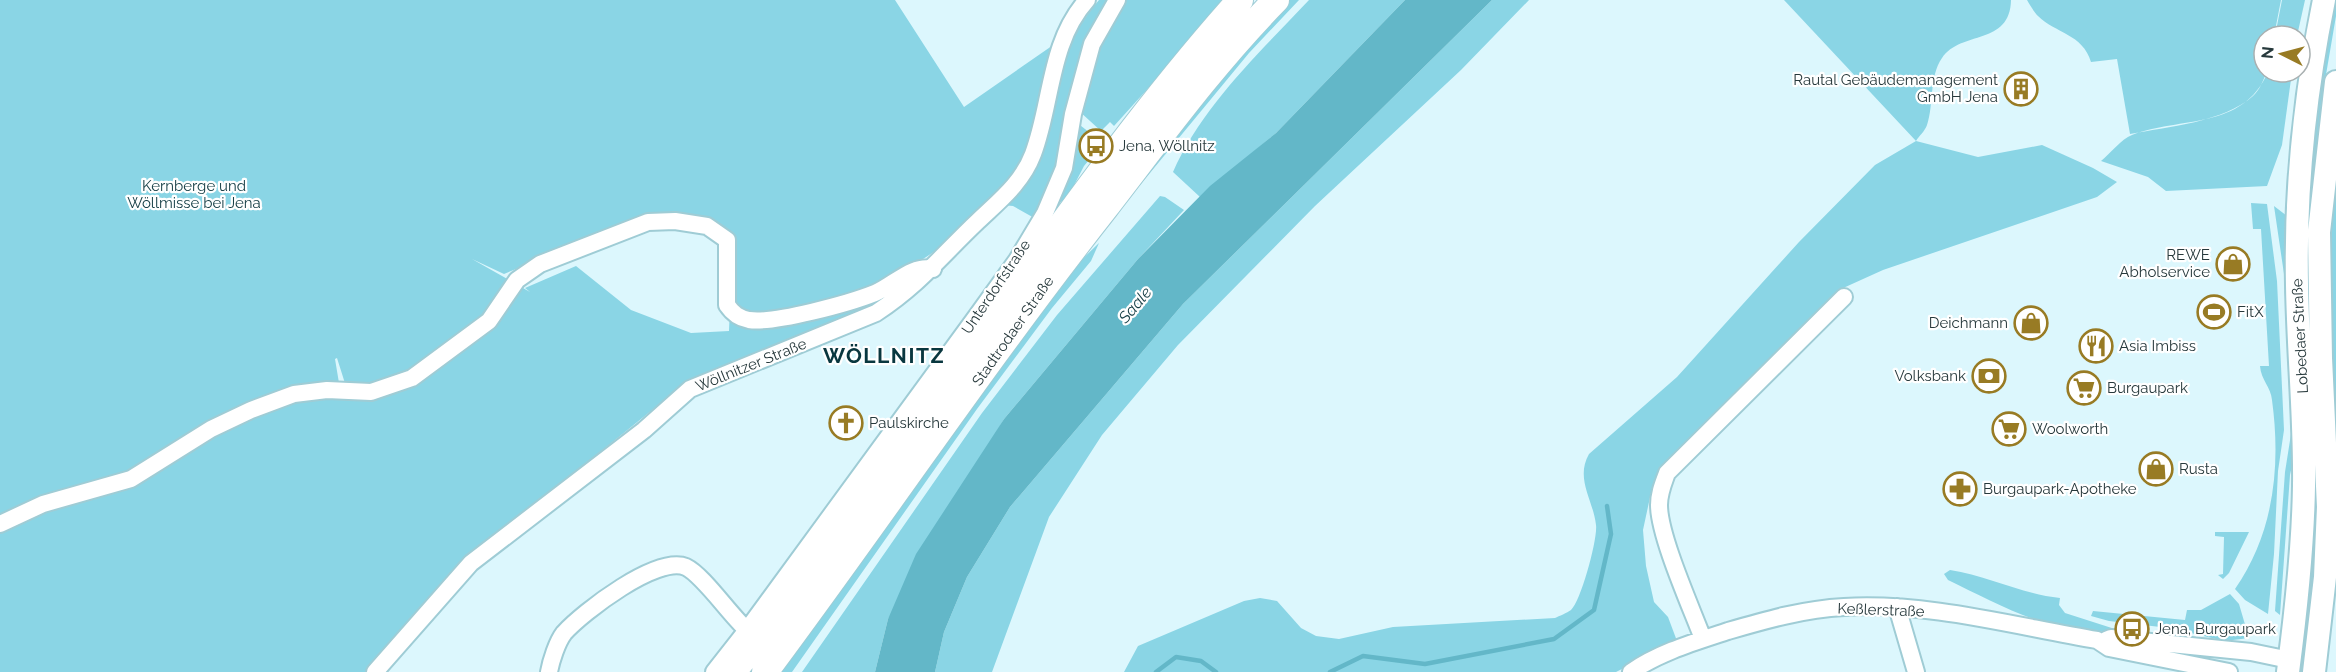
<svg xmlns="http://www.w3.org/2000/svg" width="2336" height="672" viewBox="0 0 2336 672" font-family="Raleway,sans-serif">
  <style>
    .green { fill: #8ad5e5; fill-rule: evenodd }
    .water { fill: #63b7c8 }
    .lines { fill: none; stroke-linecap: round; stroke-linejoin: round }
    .stream { stroke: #63b7c8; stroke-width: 4.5 }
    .street-casing { stroke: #9fccd5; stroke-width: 20 }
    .secondary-casing { stroke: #9fccd5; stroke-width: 26 }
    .primary-casing { stroke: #9fccd5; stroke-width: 28 }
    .street { stroke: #fff; stroke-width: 16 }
    .secondary { stroke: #fff; stroke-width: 22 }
    .primary { stroke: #fff; stroke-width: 26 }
    .labels { text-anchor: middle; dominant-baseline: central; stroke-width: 4.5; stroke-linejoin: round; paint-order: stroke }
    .poi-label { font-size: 15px; fill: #27393c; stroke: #fff; text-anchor: start }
    .park-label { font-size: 15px; fill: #184048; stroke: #fff }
    .street-label { font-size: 15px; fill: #27393c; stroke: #fff }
    .water-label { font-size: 16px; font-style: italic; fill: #133c43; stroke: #fff }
    .district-label { font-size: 21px; font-weight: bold; letter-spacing: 1.5px; fill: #09373f; stroke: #fff }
  </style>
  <rect width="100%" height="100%" fill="#dcf7fd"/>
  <path class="green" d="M0 0H895L964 107 1059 41C1047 81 1040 127 1022 165 1008 194 944 249 914 264L919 275 874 309 688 381 469 558 428 601 370 672H0ZM673 215 708 221 733 239 729 331 691 333 631 310 576 266 525 288 530 292 472 259 504 274 641 218ZM337 358 349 396C286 389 230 422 178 454 163 463 147 477 131 483 108 492 79 499 55 503L52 496 117 479 144 467 243 406 271 395 339 383 335 359Z
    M1099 0H1114L1059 175 1036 219 1013 206 1002 205 1016 191C1038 130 1056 48 1099 0Z
    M1123 0H1228L1114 126 1110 122 1101 131 1079 111 1094 50Z
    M1286 0H1299L1249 53 1126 202 1134 181Z
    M1309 0H1405L1276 133 1200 197 1173 172C1202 106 1260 52 1309 0Z
    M1492 0H1529L1461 70 1315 206 1178 345 1102 435 1049 517 992 672H935L944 632 967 577 1010 507 1183 304Z
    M1784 0H2011C2010 46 1961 30 1942 58 1929 76 1934 105 1927 125 1925 131 1919 136 1916 141L1978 157 2042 145 2093 168 2117 182 2097 197 1883 270 1841 289 1660 467 1652 488 1643 530 1646 566 1654 602 1668 617 1677 641 1616 672H1124L1138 646 1244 601 1260 598 1277 601 1301 628 1316 636 1339 639 1393 627 1555 618C1559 616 1567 613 1571 610 1581 601 1598 538 1596 525 1593 499 1575 479 1589 454L1677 377 1799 242 1875 165 1916 141Z
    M2027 0H2281L2274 36H2264V72H2267C2263 80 2260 90 2253 96 2224 122 2167 127 2130 134L2117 59 2091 62C2083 34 2055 33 2038 16 2034 12 2030 5 2027 0Z
    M2282 0H2305L2297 36H2275Z
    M2333 0H2336V16L2321 104 2312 200 2320 464 2313 619 2307 618 2316 499 2306 341 2308 165Z
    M2268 72H2292L2282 145 2267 186 2166 191 2148 177 2101 161C2110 154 2121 139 2132 135 2181 116 2242 131 2268 72Z
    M2336 107V448L2325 255Z
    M1076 122 1103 143 1084 166 1068 197 1054 207Z
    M1160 196 1165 197 1184 210 1138 259 1004 419 888 619 875 672H802L982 413 1057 315Z
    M2251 203 2267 204 2277 281 2284 430 2278 471 2274 554 2268 614 2245 600 2235 589C2274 533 2281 466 2272 400 2271 387 2261 380 2260 366H2269L2261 229H2253Z
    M2274 206 2287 216 2296 447 2290 475 2280 615 2275 611 2285 472 2291 434 2284 274Z
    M1099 243 1091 261 1052 308 977 409 792 672H777L1071 270Z
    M2215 532H2249L2229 573 2223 579 2218 575 2223 574 2224 537 2215 536Z
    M1950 570C1988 576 2022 594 2060 598L2059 605 2065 613 2118 630C2058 639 2000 605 1948 580L1944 574Z
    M2230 594 2239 604 2249 638 2225 641 2169 628 2109 621 2091 616 2093 611 2185 620 2187 610H2201Z"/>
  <path class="water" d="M1405 0H1492L1183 304 1010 507 967 577 944 632 935 672H875L888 619 916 554 1004 419 1138 259 1210 186 1276 133Z"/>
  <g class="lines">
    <path class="stream" d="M1156 672 1176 657 1201 661 1216 672
      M1330 672 1363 656 1425 664 1554 639 1594 610 1611 534 1607 506"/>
    <g class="street-casing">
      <path id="street" d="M0 524 43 504 131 479 211 429 251 410 294 394 327 390 371 392 412 378 489 321 517 280 540 264 648 222 675 221 707 226 727 240V305C733 314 739 318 749 320 774 324 850 303 875 293 894 285 912 264 933 269
        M1897 607 1916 672
        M747 630 976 317 1017 260 1045 213 1064 168 1073 114 1092 44 1117 0
        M1703 639C1691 607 1659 536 1659 505 1659 493 1663 484 1667 473L1844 297
        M2106 640 2111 638 2251 652 2289 660
        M375 672 471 563 644 430 690 389 876 313C920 284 942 255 978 221 1000 200 1022 183 1033 154 1052 104 1049 42 1087 0
        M549 672C551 661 557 642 564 633 583 612 657 555 686 567 703 575 730 615 747 630L714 672
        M1631 672C1660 652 1695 642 1728 631 1766 620 1804 609 1844 607 1928 602 2014 626 2097 640L2109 648 2229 672"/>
    </g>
    <g class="secondary-casing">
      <path id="secondary" d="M2288 672C2296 611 2303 548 2304 486 2305 419 2298 352 2297 285 2295 190 2305 93 2324 0
        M2314 672 2325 577 2328 507 2321 358 2319 232 2336 82"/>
    </g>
    <g class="primary-casing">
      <path id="primary" d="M733 672C827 552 915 427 1004 304 1079 200 1155 95 1240 0
        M765 672C880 518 987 358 1106 207 1161 136 1213 64 1276 0"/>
    </g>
    <use href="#street" class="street"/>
    <use href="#secondary" class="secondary"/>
    <use href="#primary" class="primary"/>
  </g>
  <defs>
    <g id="building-ring" transform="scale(1.725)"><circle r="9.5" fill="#fff" stroke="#987b24" stroke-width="1.5"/><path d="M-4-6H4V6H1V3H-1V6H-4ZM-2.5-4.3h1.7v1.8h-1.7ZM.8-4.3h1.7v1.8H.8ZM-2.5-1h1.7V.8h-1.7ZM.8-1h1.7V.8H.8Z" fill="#987b24"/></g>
    <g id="bus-ring" transform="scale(1.725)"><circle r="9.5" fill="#fff" stroke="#987b24" stroke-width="1.5"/><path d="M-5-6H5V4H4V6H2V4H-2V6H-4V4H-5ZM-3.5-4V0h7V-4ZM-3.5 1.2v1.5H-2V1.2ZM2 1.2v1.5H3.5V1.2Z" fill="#987b24"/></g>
    <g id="shop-ring" transform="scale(1.725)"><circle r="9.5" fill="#fff" stroke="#987b24" stroke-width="1.5"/><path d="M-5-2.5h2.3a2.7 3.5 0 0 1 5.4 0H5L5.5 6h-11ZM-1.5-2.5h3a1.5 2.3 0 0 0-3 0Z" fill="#987b24"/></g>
    <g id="stadium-ring" transform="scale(1.725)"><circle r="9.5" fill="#fff" stroke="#987b24" stroke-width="1.5"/><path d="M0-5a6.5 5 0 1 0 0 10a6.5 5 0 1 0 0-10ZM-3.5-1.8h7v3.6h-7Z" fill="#987b24"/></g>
    <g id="restaurant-ring" transform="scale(1.725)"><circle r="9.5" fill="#fff" stroke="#987b24" stroke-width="1.5"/><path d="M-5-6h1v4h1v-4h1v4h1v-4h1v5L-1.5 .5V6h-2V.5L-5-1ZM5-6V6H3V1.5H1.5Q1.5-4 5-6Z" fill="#987b24"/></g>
    <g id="bank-ring" transform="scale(1.725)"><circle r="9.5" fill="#fff" stroke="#987b24" stroke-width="1.5"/><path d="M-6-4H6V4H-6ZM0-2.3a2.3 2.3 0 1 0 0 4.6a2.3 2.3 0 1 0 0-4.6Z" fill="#987b24"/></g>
    <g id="supermarket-ring" transform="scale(1.725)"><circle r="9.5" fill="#fff" stroke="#987b24" stroke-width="1.5"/><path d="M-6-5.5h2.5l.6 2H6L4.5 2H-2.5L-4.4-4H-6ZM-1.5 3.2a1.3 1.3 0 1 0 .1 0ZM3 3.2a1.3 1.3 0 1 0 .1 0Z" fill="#987b24"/></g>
    <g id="church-ring" transform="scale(1.725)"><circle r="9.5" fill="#fff" stroke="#987b24" stroke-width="1.5"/><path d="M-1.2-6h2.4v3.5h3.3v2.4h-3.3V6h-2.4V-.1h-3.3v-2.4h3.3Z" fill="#987b24"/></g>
    <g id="pharmacy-ring" transform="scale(1.725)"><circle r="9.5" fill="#fff" stroke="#987b24" stroke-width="1.5"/><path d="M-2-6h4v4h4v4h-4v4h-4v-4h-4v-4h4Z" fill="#987b24"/></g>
  </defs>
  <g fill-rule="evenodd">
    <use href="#building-ring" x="2021" y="89"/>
    <use href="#bus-ring" x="1096" y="146"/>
    <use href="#shop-ring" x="2233" y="264"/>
    <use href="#stadium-ring" x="2214" y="312"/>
    <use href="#shop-ring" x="2031" y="323"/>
    <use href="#restaurant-ring" x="2096" y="346"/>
    <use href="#bank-ring" x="1989" y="376"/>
    <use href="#supermarket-ring" x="2084" y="388"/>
    <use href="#church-ring" x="846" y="423"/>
    <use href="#supermarket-ring" x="2009" y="429"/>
    <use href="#shop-ring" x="2156" y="469"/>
    <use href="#pharmacy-ring" x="1960" y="489"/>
    <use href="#bus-ring" x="2132" y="629"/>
  </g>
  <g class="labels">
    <g class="poi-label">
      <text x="1998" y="80" text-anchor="end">Rautal Gebäudemanagement<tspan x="1998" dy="17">GmbH Jena</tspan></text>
      <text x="1119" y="146">Jena, Wöllnitz</text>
      <text x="2210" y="255" text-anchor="end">REWE<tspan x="2210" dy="17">Abholservice</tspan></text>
      <text x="2237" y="312">FitX</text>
      <text x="2008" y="323" text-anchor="end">Deichmann</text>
      <text x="2119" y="346">Asia Imbiss</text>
      <text x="1966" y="376" text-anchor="end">Volksbank</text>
      <text x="2107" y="388">Burgaupark</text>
      <text x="869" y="423">Paulskirche</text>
      <text x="2032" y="429">Woolworth</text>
      <text x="2179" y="469">Rusta</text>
      <text x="1983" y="489">Burgaupark-Apotheke</text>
      <text x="2155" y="629">Jena, Burgaupark</text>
    </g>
    <g class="park-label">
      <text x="194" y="186">Kernberge und<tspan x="194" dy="17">Wöllmisse bei Jena</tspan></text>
    </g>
    <g class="street-label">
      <text transform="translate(996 287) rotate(-56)">Unterdorfstraße</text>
      <text transform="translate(1013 331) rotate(-55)">Stadtrodaer Straße</text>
      <text transform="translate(2300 336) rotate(-93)">Lobedaer Straße</text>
      <text transform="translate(751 365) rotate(-22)">Wöllnitzer Straße</text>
      <text transform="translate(1881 610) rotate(2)">Keßlerstraße</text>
    </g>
    <g class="water-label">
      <text transform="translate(1135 305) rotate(-50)">Saale</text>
    </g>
    <g class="district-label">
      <text x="884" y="355">WÖLLNITZ</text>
    </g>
  </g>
  <g transform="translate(2282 54) rotate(276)"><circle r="28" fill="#ffffff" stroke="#a9b0b1" stroke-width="1.5"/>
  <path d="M0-4.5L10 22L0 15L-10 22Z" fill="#987b24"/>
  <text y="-9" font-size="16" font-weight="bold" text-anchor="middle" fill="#27393c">N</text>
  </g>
</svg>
